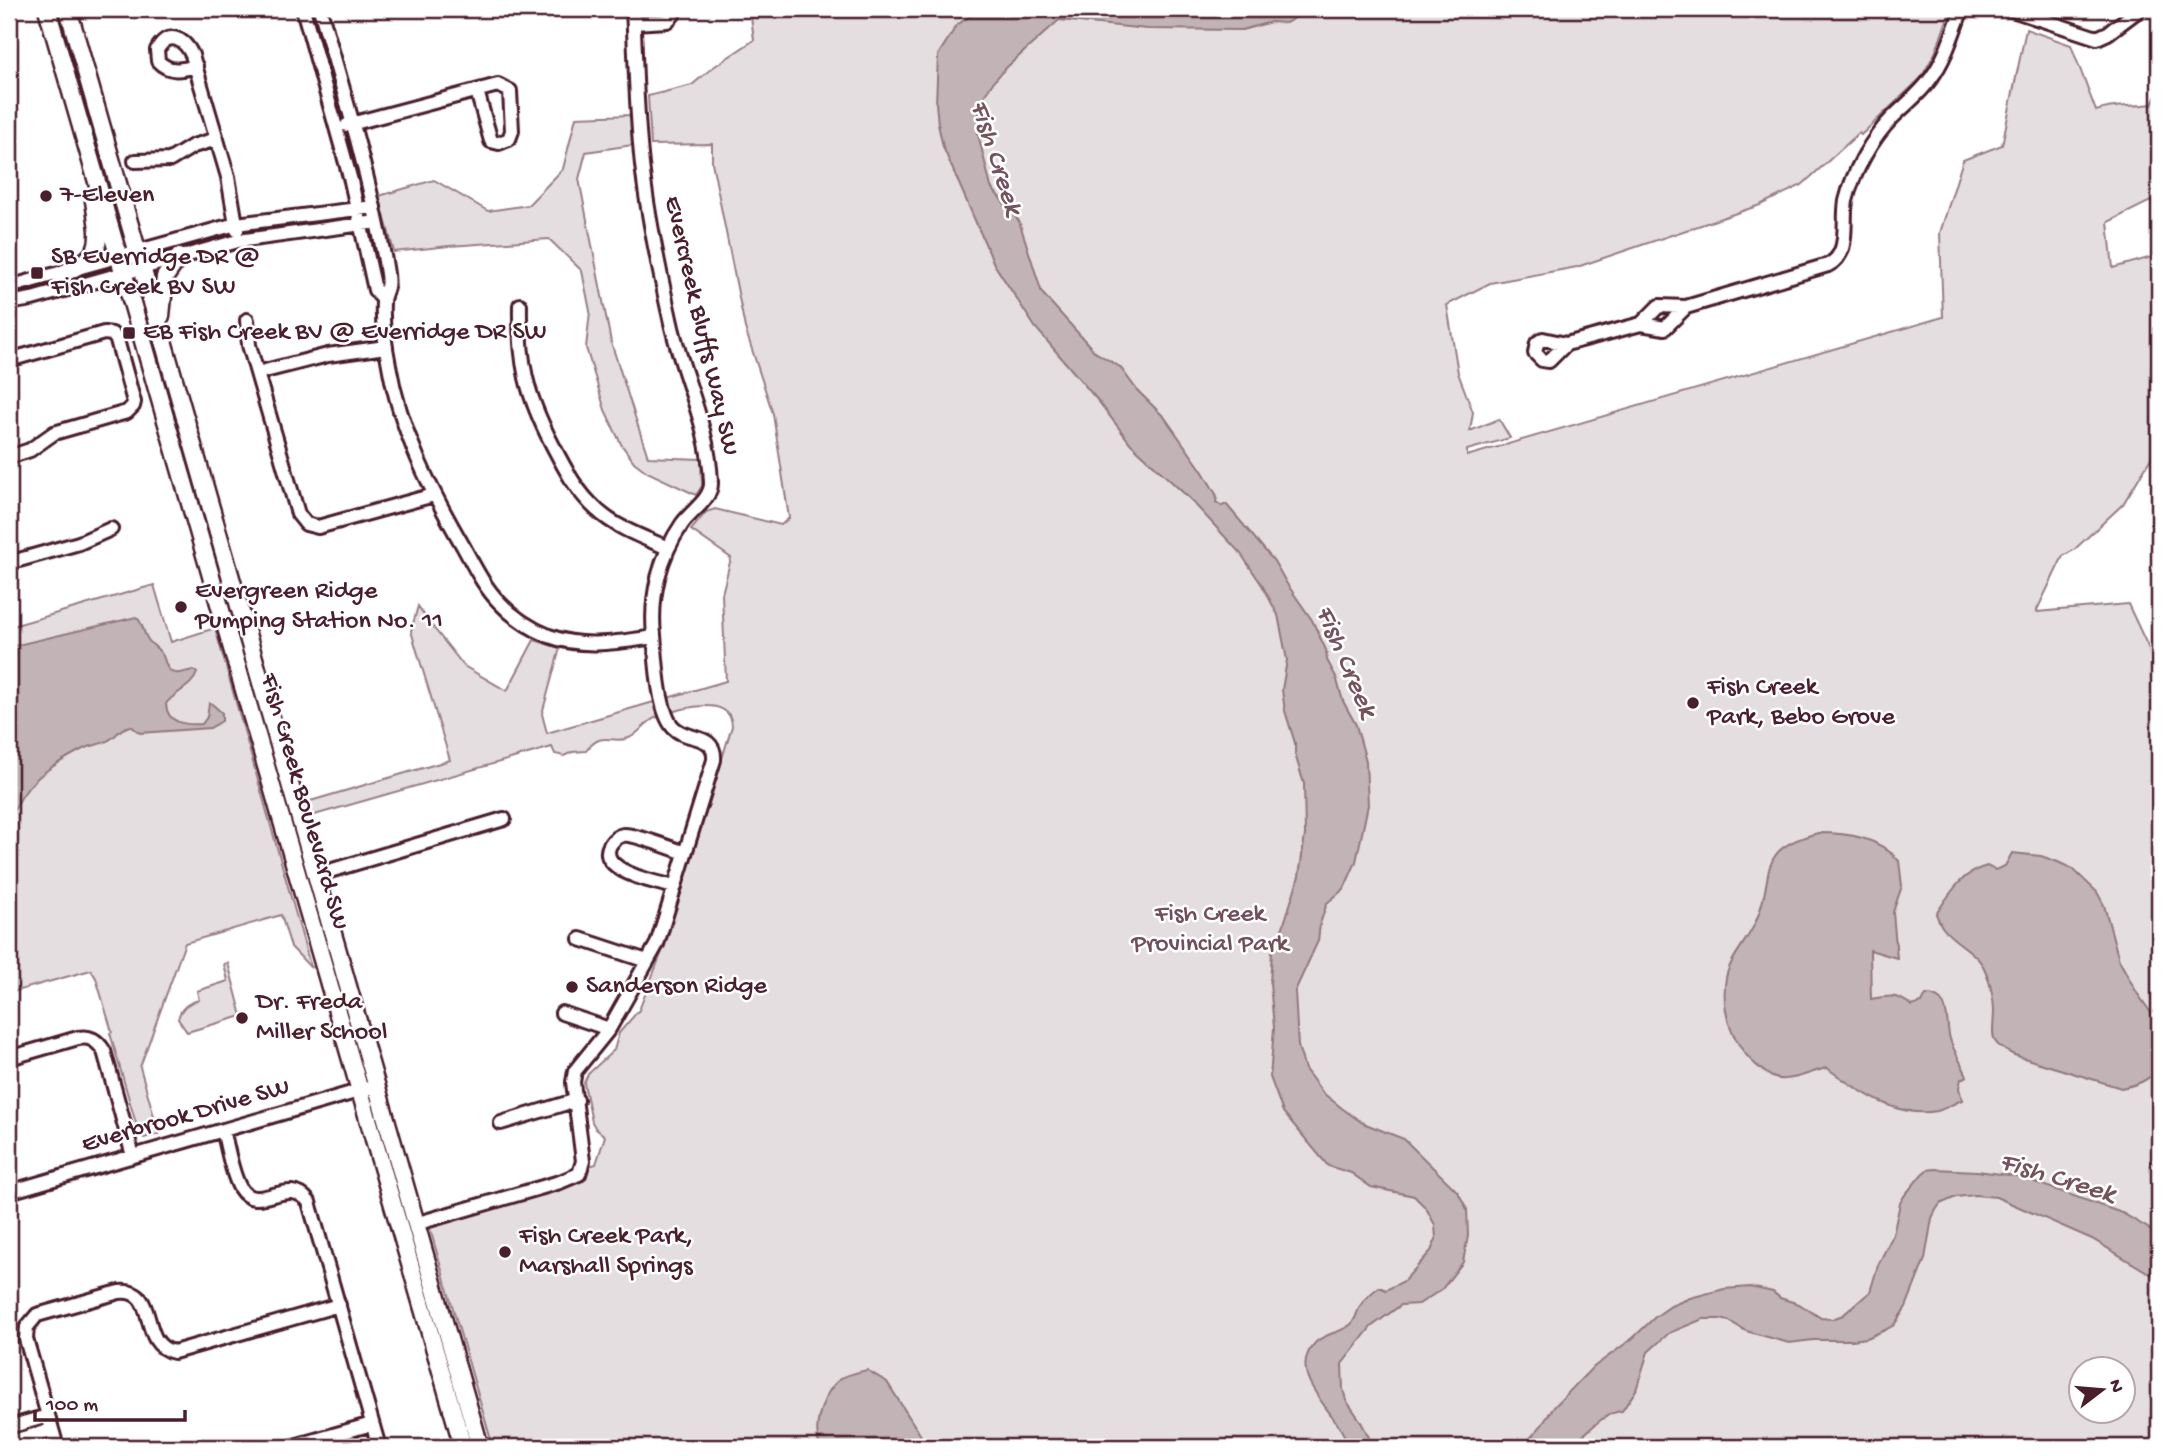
<svg xmlns="http://www.w3.org/2000/svg" width="2168" height="1456" viewBox="0 0 2168 1456" font-family="'Gochi Hand',sans-serif">
  <style>
    .green { fill: #e5dee0; stroke: #987e86; stroke-width: 2; fill-rule: evenodd }
    .water { fill: #c1b3b6; stroke: #91787e; stroke-width: 2 }
    .lines { fill: none; stroke-linecap: round; stroke-linejoin: round }
    .minor-casing { stroke: #4a1f2b; stroke-width: 18 }
    .major-casing { stroke: #4a1f2b; stroke-width: 21 }
    .minor { stroke: #fff; stroke-width: 12 }
    .major { stroke: #fff; stroke-width: 16 }
    .poi-dot { fill: #4a1f2b; stroke: #fff; stroke-width: 2.5 }
    .labels { text-anchor: middle; dominant-baseline: central; stroke-width: 5; stroke-linejoin: round; paint-order: stroke }
    .poi-label { font-size: 26px; fill: #4a1f2b; stroke: #fff; text-anchor: start }
    .street-label { font-size: 26px; fill: #4a1f2b; stroke: #fff }
    .park-label { font-size: 26px; fill: #714f58; stroke: #fff }
    .water-label { font-size: 28px; font-style: italic; fill: #74535c; stroke: #fff }
  </style>
  <rect width="100%" height="100%" fill="#fff"/>
  <filter id="ink" filterUnits="userSpaceOnUse"><feTurbulence type="fractalNoise" baseFrequency=".0143" numOctaves="2"/><feDisplacementMap in="SourceGraphic" scale="14" xChannelSelector="R" yChannelSelector="G"/><feConvolveMatrix kernelMatrix="1 2 1 2 8 2 1 2 1" color-interpolation-filters="sRGB"/></filter>
  <g filter="url(#ink)">
    <path class="green" d="M750 9H1951L1935 53 1921 78 1861 135 1859 133 1802 185 1760 205 1577 267 1490 283 1447 305 1458 373 1473 412 1470 431 1499 419 1510 438 1467 450V456L1943 317 1940 233 1963 160 2002 145 2026 29 2071 45 2096 111C2114 104 2133 107 2152 104L2159 90V197L2108 222 2113 268 2159 255V445L2123 504 2074 550 2063 556 2036 612 2128 604 2149 649 2157 708 2159 709V1447H493L426 1215 596 1164 605 1136 596 1129 592 1122 584 1083 588 1074 614 1050 619 1033 639 1010 665 944 732 726C732 692 673 710 655 718 644 723 639 734 629 738 610 745 603 729 586 751L572 752 564 756 555 754 552 747 311 816 307 802 450 760 411 631 418 606 429 622 464 666 507 691 534 640 560 648 542 714 547 733 726 681 722 594 731 558 691 530 706 512 715 509 781 525 789 518 773 414 745 328 712 162V144L651 145 648 96 692 85 712 68 754 40ZM2080 1368H2122V1410H2080Z
      M631 115 633 145 586 152 579 179 611 342 648 457 701 459 702 486 696 495 647 472 634 462 621 444 605 410 586 348 590 311 582 271 549 239 449 246 394 252 379 196 434 180 488 211 528 205 563 169 576 117Z
      M154 585 171 642 215 628 311 968 291 947 281 915 185 943 140 1067 159 1134 144 1138 139 1134 110 1033 112 1032 96 978 91 970 9 993V627Z
      M228 963 242 1016 187 1032 178 1019C181 1007 188 1003 199 1000L197 991 228 981 224 964Z"/>
    <path class="water" d="M981 9H1309L1286 23 1271 22 1242 30 1147 29 1059 20 1006 68 994 81 983 98 978 117V134L991 187 1019 221 1042 293 1095 352 1120 367 1137 390 1165 418 1203 472 1217 496 1216 502 1222 506 1226 504 1274 561 1287 584 1312 620 1326 650 1327 660 1336 677 1343 701 1356 725 1366 761 1368 805 1356 862 1344 889 1327 903 1320 924 1318 941 1295 991 1298 1046 1305 1069 1323 1093 1343 1109 1363 1123 1404 1139 1458 1192 1467 1209 1468 1236 1463 1262 1442 1289 1419 1304 1401 1305 1371 1327 1342 1364 1343 1389 1346 1400 1360 1420 1374 1447H1348C1343 1415 1281 1376 1316 1342 1326 1333 1340 1333 1350 1325 1355 1322 1357 1312 1360 1306 1365 1298 1371 1293 1379 1287L1386 1290 1404 1281 1431 1251 1436 1239 1435 1225 1426 1208 1414 1196 1371 1187 1351 1173 1328 1166 1283 1112 1270 1077 1274 1028 1270 983 1272 951 1283 927 1299 876 1305 835 1304 784 1295 754V743L1285 711 1282 690 1287 660 1278 615 1262 585 1241 554 1190 499 1131 444 1099 402 1035 327 994 264 943 147 938 124 936 103 938 55 957 25Z
      M136 617C143 622 142 629 146 636 149 644 156 646 161 653 166 658 164 668 172 672 179 676 187 670 194 670L197 673C192 688 174 692 166 704 167 724 186 725 202 724L207 717 209 703H211L222 713V721L210 728 140 733 131 726C117 729 119 735 109 740 101 745 91 745 83 749 47 768 23 782 9 823V647Z
      M1818 833C1848 833 1879 837 1899 861L1902 886 1893 912 1897 958 1870 950 1871 999C1890 996 1896 993 1912 1006L1922 1003 1926 995C1952 995 1945 1022 1950 1039 1954 1052 1962 1064 1967 1076L1961 1079 1959 1088 1962 1100C1954 1103 1945 1109 1937 1111 1897 1119 1857 1090 1827 1068 1813 1071 1789 1083 1775 1078 1770 1077 1765 1072 1761 1069 1734 1049 1720 1012 1726 978 1730 957 1748 941 1756 921 1777 874 1752 850 1818 833Z
      M2012 853 2041 856 2058 862 2073 869 2097 892 2104 905 2119 960 2137 993 2159 1024V1068C2148 1081 2137 1085 2121 1088L2014 1055C1988 1042 1993 1038 1994 1012 1994 1000 1990 981 1985 970 1977 951 1955 944 1943 928 1940 925 1938 918 1936 914 1950 893 1962 872 1987 866L1995 870 2005 866Z
      M1935 1169 1977 1171 2017 1176 2122 1213 2148 1228 2159 1237V1279L2092 1239 1996 1197 1975 1195 1956 1197 1940 1204 1936 1210 1932 1218 1925 1259 1906 1307 1894 1325 1885 1330 1867 1338 1852 1340H1813L1789 1343 1746 1331 1729 1321 1720 1319H1703L1669 1333 1648 1352 1636 1390 1622 1411C1595 1414 1587 1442 1561 1447 1549 1450 1534 1447 1522 1447L1542 1425 1553 1408 1591 1369 1633 1338 1655 1317 1671 1306 1690 1298 1724 1289 1750 1287 1773 1292 1780 1298 1799 1304 1821 1318 1832 1319 1843 1315 1870 1292 1878 1265 1893 1235 1900 1203 1904 1196 1922 1174 1927 1170Z
      M867 1370 887 1382 928 1447H820C812 1427 823 1392 840 1379 847 1374 859 1372 867 1370Z"/>
    <g class="lines">
      <g class="minor-casing">
        <path id="minor" d="M303 9 351 181 375 290 382 298
          M320 9C344 92 369 175 385 261 386 269 389 279 387 287 386 292 383 296 383 302 382 322 385 345 389 365 400 430 430 489 463 546 474 566 484 587 500 603 513 617 532 629 549 636 583 649 619 642 654 637
          M2009 9 2097 38 2108 33 2140 9
          M634 23 667 21 673 15 674 9
          M196 66C182 70 169 73 158 61L157 50C168 30 184 38 192 55L228 177 237 230
          M347 125 498 85 510 91 512 131 509 139 499 143 491 141 477 91
          M135 161 170 160 193 146 217 139
          M9 287 236 224 374 207
          M9 303 32 299 238 241 377 222
          M520 305C519 362 526 394 552 444 565 469 576 491 597 510 616 528 645 538 668 548
          M247 320 249 345 257 373
          M1641 324 1659 306 1686 307 1828 265C1851 254 1842 223 1846 201 1853 172 1872 138 1893 117 1906 104 1921 93 1931 78 1946 58 1953 32 1962 9
          M1566 344 1549 361 1542 360 1535 353 1537 343 1543 339 1566 344 1641 324 1665 328 1686 307
          M386 347 328 355 257 373 298 514 306 524 318 527 434 495
          M9 360 104 333 112 334 117 340 134 402 133 406 127 412 54 433 30 450 9 457
          M12 562 79 543 111 529
          M316 875 504 819
          M675 887C658 883 596 871 610 845 613 840 618 836 623 835 632 833 674 849 685 853
          M580 939 647 961
          M562 1013 609 1029
          M9 1058 78 1038C90 1036 97 1040 104 1051L133 1156
          M501 1123 577 1100
          M223 1130C228 1148 231 1172 240 1188 257 1216 288 1174 309 1202L379 1447
          M9 1192 369 1088
          M415 1224 560 1182 579 1174 583 1161 573 1082 575 1071 609 1029 657 944 714 760C716 732 686 742 673 727 658 711 656 657 654 635 650 596 660 556 682 524 691 511 712 499 711 482 709 426 683 377 671 323 660 274 649 223 643 173 636 119 636 63 633 9
          M9 1427 48 1416
          M9 1442 52 1430
          M57 1447 26 1339 27 1327 37 1315 119 1292C160 1287 137 1345 174 1352L339 1305
          M291 1447 372 1424"/>
      </g>
      <g class="major-casing">
        <path id="major" d="M47 9 463 1447
          M68 9 480 1447
          M60 275C104 255 101 246 94 201
          M161 316 165 277 179 257"/>
      </g>
      <use href="#minor" class="minor"/>
      <use href="#major" class="major"/>
    </g>
  </g>
  <g class="poi-dot">
    <circle cx="46" cy="196" r="7"/>
    <rect x="30" y="266" width="14" height="14" rx="3.5"/>
    <rect x="122" y="326" width="14" height="14" rx="3.5"/>
    <circle cx="181" cy="607" r="7"/>
    <circle cx="1693" cy="703" r="7"/>
    <circle cx="572" cy="987" r="7"/>
    <circle cx="242" cy="1018" r="7"/>
    <circle cx="505" cy="1252" r="7"/>
  </g>
  <g class="labels">
    <g class="poi-label">
      <text x="60" y="196">7-Eleven</text>
      <text x="51" y="258">SB Everridge DR @<tspan x="51" dy="30">Fish Creek BV SW</tspan></text>
      <text x="143" y="333">EB Fish Creek BV @ Everridge DR SW</text>
      <text x="195" y="592">Evergreen Ridge<tspan x="195" dy="30">Pumping Station No. 11</tspan></text>
      <text x="1707" y="688">Fish Creek<tspan x="1707" dy="30">Park, Bebo Grove</tspan></text>
      <text x="586" y="987">Sanderson Ridge</text>
      <text x="256" y="1003">Dr. Freda<tspan x="256" dy="30">Miller School</tspan></text>
      <text x="519" y="1237">Fish Creek Park,<tspan x="519" dy="30">Marshall Springs</tspan></text>
    </g>
    <g class="street-label">
      <text transform="translate(700 326) rotate(77)">Evercreek Bluffs Way SW</text>
      <text transform="translate(303 802) rotate(74)">Fish Creek Boulevard SW</text>
      <text transform="translate(186 1117) rotate(-16)">Everbrook Drive SW</text>
    </g>
    <g class="park-label">
      <text x="1210" y="915">Fish Creek<tspan x="1210" dy="30">Provincial Park</tspan></text>
    </g>
    <g class="water-label">
      <text transform="translate(995 158) rotate(72)">Fish Creek</text>
      <text transform="translate(1345 662) rotate(67)">Fish Creek</text>
      <text transform="translate(2057 1179) rotate(17)">Fish Creek</text>
    </g>
  </g>
  <rect width="2168" height="1456" fill="none" stroke="#fff" stroke-width="35"/>
  <rect x="18" y="18" width="2133" height="1421" fill="none" stroke="#4a1f2b" stroke-width="2.5" filter="url(#ink)"/>
  <g transform="translate(2102 1390) rotate(74)"><circle r="33" fill="#ffffff" stroke="#b7a5aa" stroke-width="2"/>
  <path d="M0-5L12 26L0 18L-12 26Z" fill="#4a1f2b"/>
  <text y="-10" font-size="19" font-weight="bold" text-anchor="middle" fill="#4a1f2b">N</text>
  </g>
  <path d="M35 1410v10h150v-10" fill="none" stroke="#4a1f2b" stroke-width="3.5"/>
  <text x="46" y="1410" font-size="21" fill="#4a1f2b" stroke="#ffffff" stroke-width="5" paint-order="stroke">100 m</text>
</svg>
